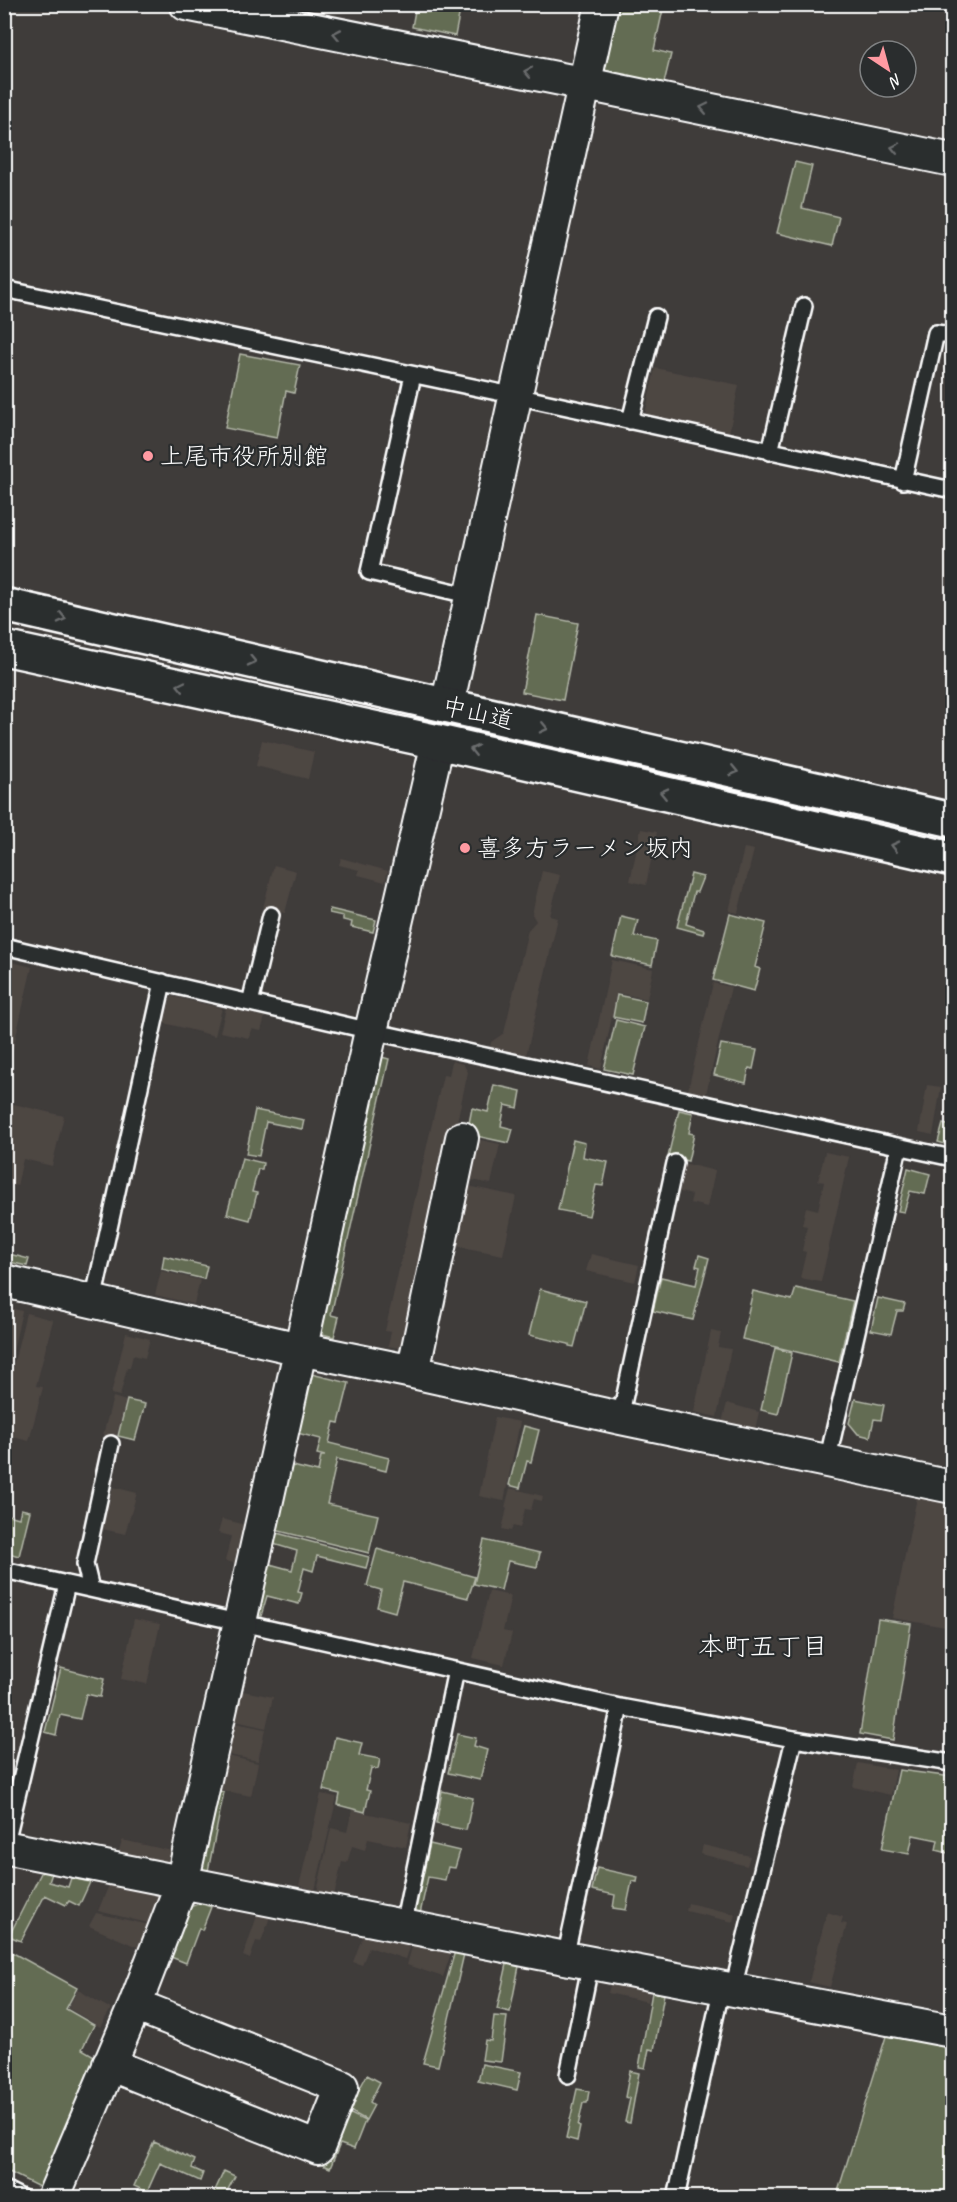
<svg xmlns="http://www.w3.org/2000/svg" width="957" height="2202" viewBox="0 0 957 2202" font-family="Caveat,'Klee One',sans-serif">
  <style>
    .built { fill: #4d4643 }
    .green { fill: #646c52; stroke: #b2b6a8; stroke-width: 1.5 }
    .lines { fill: none; stroke-linecap: round; stroke-linejoin: round }
    .service-casing { stroke: #fff; stroke-width: 20 }
    .minor-casing { stroke: #fff; stroke-width: 36 }
    .trunk-casing { stroke: #fff; stroke-width: 38 }
    .service { stroke: #2a2d2e; stroke-width: 15 }
    .minor { stroke: #2a2d2e; stroke-width: 32 }
    .trunk { stroke: #2a2d2e; stroke-width: 33 }
    .oneway { stroke: #6a6c6d }
    .poi-dot { fill: #ff9aa2; stroke: #2a2d2e; stroke-width: 2 }
    .labels { text-anchor: middle; dominant-baseline: central; stroke-width: 4.5; stroke-linejoin: round; paint-order: stroke }
    .poi-label { font-size: 24px; fill: #fff; stroke: #2a2d2e; text-anchor: start }
    .street-label { font-size: 24px; fill: #fff; stroke: #2a2d2e }
    .neighbourhood-label { font-size: 26px; fill: #fff; stroke: #2a2d2e }
  </style>
  <rect width="100%" height="100%" fill="#3f3c3a"/>
  <filter id="ink" filterUnits="userSpaceOnUse"><feTurbulence type="fractalNoise" baseFrequency=".0167" numOctaves="2"/><feDisplacementMap in="SourceGraphic" scale="12" xChannelSelector="R" yChannelSelector="G"/><feConvolveMatrix kernelMatrix="1 2 1 2 8 2 1 2 1" color-interpolation-filters="sRGB"/></filter>
  <g filter="url(#ink)">
    <path class="built" d="M655 368 739 385 729 433 645 415Z
      M262 740 314 752 308 779 256 766Z
      M641 829 657 832 646 885 630 881Z
      M744 848 754 850 738 913 729 911Z
      M341 858 388 871 385 882 358 875 359 870 339 865Z
      M274 865 296 871 285 913 263 908Z
      M542 871 560 875 550 916 558 918 526 1056 490 1048 491 1042 504 1033 528 930 536 921 532 914Z
      M612 960 653 969 647 999 617 993 601 1069 589 1066Z
      M12 962 32 967 5 1084 4 994Z
      M713 983 731 987 706 1094 688 1090Z
      M171 996 222 1008 215 1036 164 1023Z
      M226 1008 265 1017 261 1031 251 1029 249 1038 220 1032Z
      M452 1061 463 1064 468 1072 408 1342 399 1348 388 1346 391 1332 385 1331 443 1075 449 1076Z
      M927 1085 941 1087 933 1135 919 1132Z
      M5 1102 64 1116 52 1166 23 1159 17 1186 5 1183Z
      M476 1139 500 1144 491 1184 467 1179Z
      M825 1152 849 1157 821 1282 800 1278 806 1252 802 1251 807 1226 802 1225 806 1207 818 1210 824 1182 818 1181Z
      M683 1163 715 1171 707 1207 690 1203 692 1195 676 1191Z
      M468 1186 516 1196 503 1255 456 1246Z
      M591 1254 639 1265 635 1282 586 1271Z
      M161 1271 200 1280 194 1304 155 1295Z
      M5 1307 22 1311 5 1387 4 1307Z
      M26 1313 53 1320 36 1386 43 1387 29 1441 4 1435 5 1399Z
      M711 1331 721 1333 718 1347 731 1349 717 1417 694 1412Z
      M126 1333 150 1339 145 1358 133 1355 130 1368H127L120 1396 111 1394Z
      M113 1397 126 1401 116 1438 103 1435Z
      M727 1403 759 1412 755 1430 722 1422Z
      M495 1417 520 1422 504 1501 479 1496Z
      M113 1487 137 1493 125 1534 102 1529Z
      M510 1488 543 1496 542 1501 534 1499 531 1510 525 1509 520 1528 513 1526 511 1531 502 1529 507 1508 505 1507Z
      M917 1497 952 1505V1628L892 1618Z
      M222 1519 246 1525 235 1563 225 1561 231 1536 218 1533Z
      M489 1591 511 1596 503 1631 512 1633 504 1665 473 1658Z
      M134 1619 160 1624 147 1684 121 1679Z
      M238 1690 273 1697 266 1728 231 1720Z
      M230 1722 265 1729 258 1761 224 1754Z
      M223 1755 258 1763 251 1796 216 1789Z
      M858 1763 896 1770 891 1795 853 1787Z
      M321 1794 337 1797 315 1890 299 1886Z
      M352 1810 411 1823 406 1847 368 1839 365 1850 352 1846 347 1863 342 1862 334 1896 317 1892 331 1828 347 1832Z
      M122 1840 176 1852 173 1867 118 1854Z
      M703 1845 750 1856 747 1866 701 1854Z
      M109 1885 166 1895 156 1925 98 1911Z
      M688 1903 735 1914 733 1922 686 1911Z
      M827 1912 843 1917 841 1923 847 1924 830 1987 809 1982Z
      M96 1913 154 1926 144 1950 89 1926Z
      M258 1913 270 1917 261 1942 256 1941 250 1959 243 1956Z
      M364 1933 411 1942 405 1959 369 1947 362 1965 353 1962Z
      M413 1943 452 1950 443 1977 407 1965Z
      M611 1981 651 1989 648 2002 608 1993Z
      M78 1990 111 2009 100 2027 68 2008Z"/>
    <path class="green" d="M416 5H461L455 36 412 27Z
      M616 5H664L654 50 671 54 663 87 599 73Z
      M795 162 812 166 802 208 839 217 832 246 777 233Z
      M240 354 300 365 294 393 286 391 277 438 225 428Z
      M537 615 578 623 563 700 522 692Z
      M691 874 703 877 697 892H694L686 924 704 930 703 934 677 927Z
      M330 909 376 920 373 932 351 927 352 922 343 920V916L329 913Z
      M730 914 766 923 755 967 760 969 754 991 713 980Z
      M621 916 638 920 634 936 657 941 652 965 612 956Z
      M617 995 646 1001 642 1023 613 1017Z
      M616 1020 645 1027 633 1075 604 1069Z
      M721 1044 757 1050 753 1069 749 1068 746 1083 714 1075Z
      M378 1056 389 1059 331 1315 339 1317 334 1337 315 1332Z
      M494 1085 521 1091 518 1108 505 1105 501 1126 513 1129 509 1143 467 1134 472 1108 488 1112Z
      M255 1110 304 1120 302 1129 266 1122 259 1156 246 1154Z
      M679 1110 693 1113 689 1133 694 1134 688 1161 668 1157Z
      M943 1124 952 1126V1146L938 1142Z
      M573 1140 585 1143 583 1157 608 1162 603 1186 596 1185 589 1216 558 1210Z
      M242 1158 263 1163 262 1169H258L252 1192 257 1193 250 1220 227 1214Z
      M908 1168 930 1174 925 1194 910 1191 904 1212 898 1211Z
      M5 1253 29 1259 27 1266 5 1261Z
      M699 1255 709 1258 693 1320 653 1311 661 1277 696 1285 700 1267 696 1266Z
      M164 1256 207 1266 204 1279 162 1269Z
      M796 1288 853 1301 839 1362 742 1339 753 1291 792 1300Z
      M540 1289 586 1301 574 1347 569 1346V1344L529 1335Z
      M878 1298 905 1304 903 1311H897L891 1334 871 1330Z
      M775 1348 792 1353 778 1414 761 1410Z
      M307 1373 349 1383 339 1423 334 1422 329 1443 389 1458 386 1471 337 1459 327 1504 378 1515 369 1553 271 1529 284 1464 318 1472 321 1456H325L317 1454 321 1439 293 1432Z
      M855 1399 884 1405 881 1420 874 1419 870 1437 858 1434 849 1423Z
      M127 1400 145 1404 135 1440 118 1436Z
      M524 1426 539 1430 531 1462 527 1461 520 1488 509 1485Z
      M21 1509 30 1511 19 1556 5 1552V1514L19 1518Z
      M273 1532 369 1557 366 1568 317 1556 313 1571 304 1568 298 1592 302 1593 299 1604 267 1596 261 1616 253 1615 266 1563 292 1570 297 1551 270 1543Z
      M484 1540 540 1553 537 1567 508 1561 501 1590 474 1584Z
      M377 1549 475 1577 468 1598 403 1582 395 1612 377 1607 381 1590 367 1586Z
      M878 1619 911 1624 893 1740 860 1734Z
      M61 1668 104 1679 100 1697 86 1694 80 1719 60 1715 56 1735 45 1732Z
      M457 1734 476 1738 474 1746 487 1750 480 1780 448 1773Z
      M335 1737 362 1743 359 1755 380 1759 378 1769 371 1768 366 1790 370 1791 365 1812 338 1805 340 1794 323 1790Z
      M899 1770 952 1777V1854L936 1850 938 1840 913 1835 909 1854 882 1849Z
      M215 1790 224 1792 208 1871 198 1870Z
      M442 1791 473 1798 466 1830 436 1824Z
      M430 1844 460 1851 455 1868 448 1867 445 1880 428 1877 420 1914 414 1912Z
      M597 1868 638 1877 637 1882 632 1881 626 1910 613 1908 615 1895 592 1890Z
      M42 1871 52 1873 49 1882 68 1887 71 1878 90 1882 79 1906 69 1901 66 1905 45 1895 21 1941 9 1936Z
      M200 1903 211 1907 202 1930 199 1928 186 1963 171 1957 190 1907Z
      M4 1948 77 1988 66 2009 94 2025 82 2049 101 2060 41 2188 5 2170Z
      M455 1951 464 1954 438 2066 423 2063Z
      M507 1964 519 1966 510 2012 497 2009Z
      M652 1992 664 1994 654 2050 649 2049 645 2068 639 2067Z
      M494 2016 507 2017 501 2062 482 2060 485 2040 491 2041Z
      M887 2033 952 2045V2197L836 2198Z
      M482 2064 521 2072 517 2090 478 2081Z
      M630 2071 639 2073 630 2123 625 2122 630 2099 625 2097Z
      M367 2075 380 2082 370 2102 374 2105 366 2120 348 2110Z
      M577 2089 589 2091 587 2103H583L578 2126 580 2127 577 2141 566 2138Z
      M347 2112 365 2121 354 2149 340 2144 330 2168 322 2165 321 2159Z
      M154 2142 195 2160 192 2168 203 2173 200 2181 160 2163 147 2192 134 2186Z
      M224 2171 235 2176 224 2197H212Z"/>
    <g class="lines">
      <g class="service-casing">
        <path id="service" d="M4 289 516 396 952 490
          M413 375 369 572 472 596
          M630 421 656 317
          M770 452 804 306
          M903 481 936 333 952 335
          M4 946 371 1031 952 1158
          M250 1003 271 915
          M93 1301 163 982
          M620 1418 675 1163
          M827 1462 899 1147
          M4 1570 620 1707 794 1739 952 1763
          M91 1589 85 1564 111 1444
          M5 1847 67 1584
          M403 1926 456 1670
          M565 1958 620 1707
          M733 1989 794 1739
          M568 2075 591 1962
          M4 2189 22 2198
          M676 2198 722 1986"/>
      </g>
      <g class="minor-casing">
        <path id="minor" d="M186 4 586 84 952 160
          M447 706 602 4
          M4 1281 300 1349 413 1372 620 1418 952 1487
          M413 1372 462 1138
          M4 1847 565 1958 952 2031
          M109 2064 318 2148 342 2087 135 2005
          M53 2198 135 2005 182 1883 371 1031 438 742"/>
      </g>
      <g class="trunk-casing">
        <path id="trunk" d="M4 605 952 820
          M4 648 438 742 952 859"/>
      </g>
      <use href="#service" class="service"/>
      <use href="#minor" class="minor"/>
      <use href="#trunk" class="trunk"/>
    </g>
    <defs><path id="oneway-chevron" d="M-2-3.5L2.5 0L-2 3.5" fill="none" stroke-width="1.6" stroke-linecap="round" stroke-linejoin="round" transform="scale(1.5)"/></defs>
    <g class="oneway">
      <use href="#oneway-chevron" transform="translate(337 34) rotate(-169)"/>
      <use href="#oneway-chevron" transform="translate(528 72) rotate(-169)"/>
      <use href="#oneway-chevron" transform="translate(704 108) rotate(-168)"/>
      <use href="#oneway-chevron" transform="translate(895 148) rotate(-168)"/>
      <use href="#oneway-chevron" transform="translate(62 618) rotate(13)"/>
      <use href="#oneway-chevron" transform="translate(252 661) rotate(13)"/>
      <use href="#oneway-chevron" transform="translate(181 686) rotate(-168)"/>
      <use href="#oneway-chevron" transform="translate(544 728) rotate(13)"/>
      <use href="#oneway-chevron" transform="translate(474 750) rotate(-167)"/>
      <use href="#oneway-chevron" transform="translate(734 771) rotate(13)"/>
      <use href="#oneway-chevron" transform="translate(664 793) rotate(-167)"/>
      <use href="#oneway-chevron" transform="translate(895 846) rotate(-167)"/>
    </g>
  </g>
  <g class="poi-dot">
    <circle cx="148" cy="456" r="6"/>
    <circle cx="465" cy="848" r="6"/>
  </g>
  <g class="labels">
    <g class="poi-label">
      <text x="160" y="456">上尾市役所別館</text>
      <text x="477" y="848">喜多方ラーメン坂内</text>
    </g>
    <g class="street-label">
      <text transform="translate(478 713) rotate(13)">中山道</text>
    </g>
    <g class="neighbourhood-label">
      <text x="763" y="1646">本町五丁目</text>
    </g>
  </g>
  <rect width="957" height="2202" fill="none" stroke="#2a2d2e" stroke-width="24"/>
  <rect x="12" y="12" width="933" height="2178" fill="none" stroke="#fff" stroke-width="2" filter="url(#ink)"/>
  <g transform="translate(888 69) rotate(144)"><circle r="28" fill="#2a2d2e" stroke="#7f8182" stroke-width="1.5"/>
  <path d="M0-4.5L10 22L0 15L-10 22Z" fill="#ff9aa2"/>
  <text y="-9" font-size="16" font-weight="bold" text-anchor="middle" fill="#ffffff">N</text>
  </g>
</svg>
